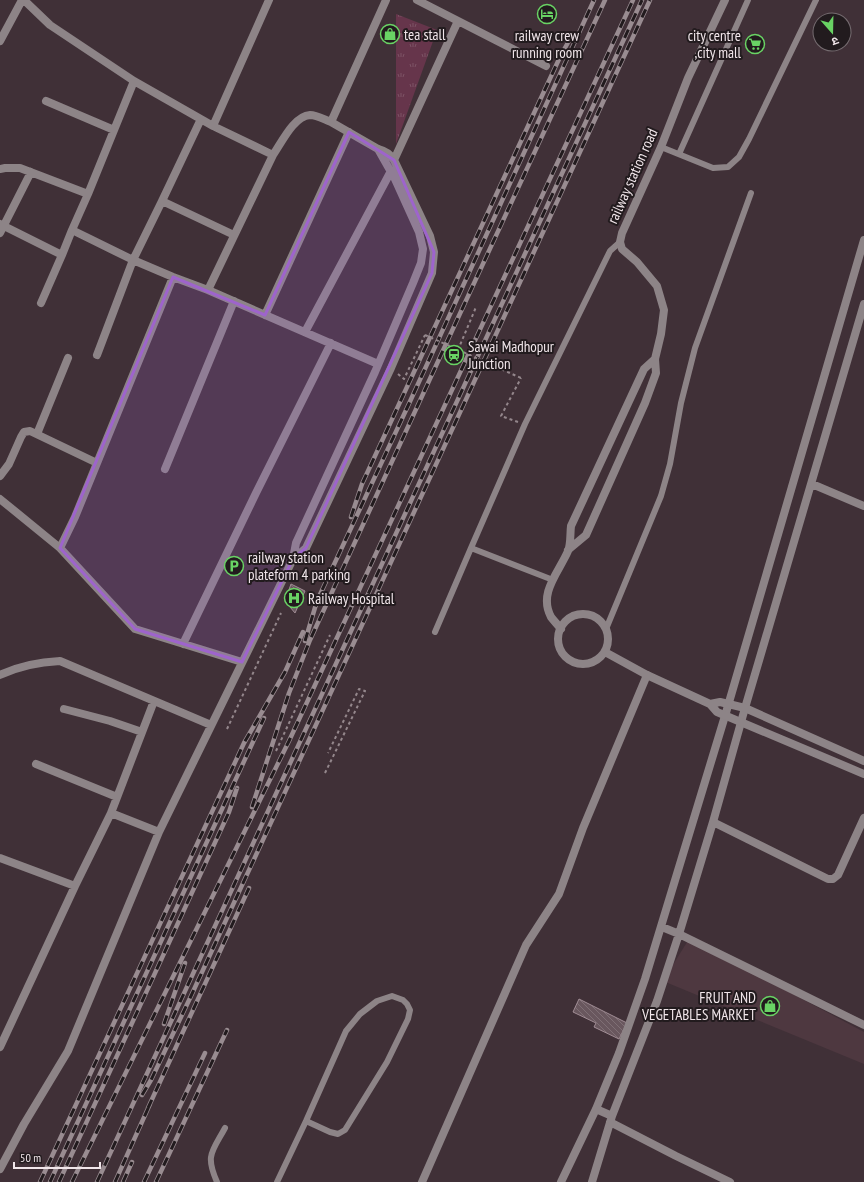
<svg xmlns="http://www.w3.org/2000/svg" width="864" height="1182" viewBox="0 0 864 1182" font-family="'PT Sans Narrow','Noto Sans Devanagari',sans-serif">
  <style>
    .built { fill: #4e3840 }
    .grass { fill: url(#grass-tufts) }
    .building { fill: url(#building-back-hatch); stroke: #a08c94 }
    .lines { fill: none; stroke-linecap: round; stroke-linejoin: round }
    .path { stroke: #94878c; stroke-width: 2; stroke-dasharray: 3 3; stroke-linecap: butt }
    .service { stroke: #8d8487; stroke-width: 6 }
    .minor { stroke: #8d8487; stroke-width: 8 }
    .tertiary { stroke: #8d8487; stroke-width: 8 }
    .rail-casing { stroke: #998c91; stroke-width: 4.5 }
    .rail { stroke: #221b1e; stroke-width: 3; stroke-dasharray: 9; stroke-linecap: butt }
    .path-bridge { stroke: #94878c; stroke-width: 2; stroke-dasharray: 3 3; stroke-linecap: butt }
    .marked { fill: #9e64cc; fill-opacity: 0.2; stroke: #9e64cc; stroke-width: 3; stroke-linejoin: round }
    .labels { text-anchor: middle; dominant-baseline: central; stroke-width: 4; stroke-linejoin: round; paint-order: stroke }
    .poi-label { font-size: 15px; fill: #f1e6ea; stroke: #221b1e; text-anchor: start }
    .street-label { font-size: 15px; fill: #f1e6ea; stroke: #221b1e }
  </style>
  <defs>
    <pattern id="grass-tufts" width="24" height="20" patternUnits="userSpaceOnUse"><rect width="24" height="20" fill="#66354b"/><path d="M3 7l-1-3M5 7V3M7 7l1-3M15 17l-1-3M17 17v-4M19 17l1-3" fill="none" stroke="#7c5265"/></pattern>
    <pattern id="building-back-hatch" width="6" height="6" patternUnits="userSpaceOnUse"><rect width="6" height="6" fill="#69575e"/><path d="M-1 5l2 2M0 0l6 6M5-1l2 2" fill="none" stroke="#7f6f75"/></pattern>
  </defs>
  <rect width="100%" height="100%" fill="#403037"/>
  <path class="built" d="M689 939 864 1032V1064L663 981Z"/>
  <path class="grass" d="M396 14 437 30 396 144Z"/>
  <path class="building" d="M291 584 305 591 295 613 285 601Z
    M579 999 627 1023 619 1039 594 1027 596 1023 573 1012Z"/>
  <g class="lines">
    <path class="path" d="M458 350 476 307
      M398 374 404 379 425 335
      M518 422 501 416 521 378
      M227 729 281 613
      M276 751 330 635
      M325 773 365 691 359 689 328 753"/>
    <path class="service" d="M661 147 713 168 728 167 739 157 749 139 816 0
      M679 154 748 0
      M553 580 471 548 525 424 610 251 620 242
      M606 629 661 496 670 464 681 403 695 348 751 193
      M435 632 471 548
      M217 1182C205 1155 212 1152 225 1128
      M277 1182 306 1121 346 1031 360 1014 377 1001 392 996 403 1000 407 1004 410 1010 408 1019 387 1062 345 1130 338 1134 330 1132 306 1121"/>
    <path class="minor" d="M24 0 50 25 134 81 213 126
      M269 0 213 126 273 155C282 142 294 116 310 115 317 115 325 120 331 122
      M417 0 546 66
      M0 41 22 0
      M46 101 114 130
      M394 160 458 21
      M0 169 5 168H20L88 194 72 230 62 255 0 224
      M88 194 134 81
      M162 201 201 119
      M72 230 133 260 173 277 208 290 378 364
      M0 233 31 172
      M208 290 273 155
      M41 303 62 255
      M265 315 349 132
      M305 332 391 171
      M97 355 133 260 162 201 234 235
      M37 434 68 358
      M165 469 234 301
      M0 476 9 464 21 437 24 432 30 431 97 463
      M812 484 864 506
      M0 499 60 548 135 629 242 662
      M60 548 75 517 173 277
      M293 559 306 548 391 368 432 273 434 252 430 236 394 160C390 154 386 151 378 149L331 122 386 0
      M183 644 256 493 331 343
      M0 675C19 666 39 662 60 661L211 725
      M64 709 110 721 142 732
      M36 764 117 797
      M111 813 154 701
      M713 822 828 879H833L838 875 864 818
      M0 858 75 886 111 813 159 832
      M662 927 679 934 864 1025
      M0 1047 75 886
      M596 1109 612 1116
      M610 1122 676 1156 730 1182
      M0 1169 24 1124 68 1051 159 832 293 559 296 543 375 372 413 283 421 263 423 249 419 232 395 179 378 149
      M422 1182 526 945 559 894 583 828 647 675
      M561 1182 596 1109 619 1053 645 979 725 716 864 240
      M592 1182 612 1116 657 1001 679 934 713 822 745 708 864 304"/>
    <path class="tertiary" d="M568 550 586 535 645 403 656 373 655 359 661 334 664 310 657 286 637 262 622 249 620 242 622 233 661 147 688 78 725 0
      M558 639a25 25 0 1 1 50 0a25 25 0 1 1-50 0Z
      M561 629C558 625 554 621 551 617 538 593 559 572 568 551 571 544 570 534 571 526L644 369 655 359
      M605 652 647 675 710 704 717 712 864 774
      M710 704 720 702 745 708 864 761"/>
    <g class="rail-casing">
      <path id="rail" d="M351 517 362 484 560 57 571 37
        M305 641 317 601 407 408 594 0
        M252 807 289 693 310 640 457 320 605 0
        M164 1024 185 963
        M142 1095 151 1080 191 996 650 0
        M148 1108 249 888
        M40 1182 244 743 285 672 303 632
        M50 1182 264 718
        M59 1182 229 812 237 788
        M72 1182 289 741 633 0
        M97 1182 642 0
        M115 1182 150 1104
        M123 1182 132 1162
        M144 1182 205 1053
        M156 1182 227 1030"/>
    </g>
    <use href="#rail" class="rail"/>
    <path class="path-bridge" d="M425 335 521 378"/>
  </g>
  <path class="marked" d="M349 132 394 160 434 252 432 273 306 548 293 559 242 662 135 629 60 548 173 277 265 315Z"/>
  <defs>
    <g id="hotel-ring" transform="scale(1)"><circle r="9.5" fill="#221b1e" stroke="#69d364" stroke-width="1.5"/><path d="M-6-4.5h1.5V1H6V5H4.5V3h-9V5H-6ZM-4 0a1.8 1.8 0 1 1 3.6 0ZM.5 0V-2.5h3Q6-2.5 6 0Z" fill="#69d364"/></g>
    <g id="shop-ring" transform="scale(1)"><circle r="9.5" fill="#221b1e" stroke="#69d364" stroke-width="1.5"/><path d="M-5-2.5h2.3a2.7 3.5 0 0 1 5.4 0H5L5.5 6h-11ZM-1.5-2.5h3a1.5 2.3 0 0 0-3 0Z" fill="#69d364"/></g>
    <g id="supermarket-ring" transform="scale(1)"><circle r="9.5" fill="#221b1e" stroke="#69d364" stroke-width="1.5"/><path d="M-6-5.5h2.5l.6 2H6L4.5 2H-2.5L-4.4-4H-6ZM-1.5 3.2a1.3 1.3 0 1 0 .1 0ZM3 3.2a1.3 1.3 0 1 0 .1 0Z" fill="#69d364"/></g>
    <g id="station-ring" transform="scale(1)"><circle r="9.5" fill="#221b1e" stroke="#69d364" stroke-width="1.5"/><path d="M-3-6H3Q5-6 5-4V2Q5 4 3 4L4.5 6H3L1.5 4h-3L-3 6H-4.5L-3 4Q-5 4-5 2V-4Q-5-6-3-6ZM-3.5-4v3h7v-3ZM-3.5 1v1.5H-2V1ZM2 1v1.5H3.5V1Z" fill="#69d364"/></g>
    <g id="parking-ring" transform="scale(1)"><circle r="9.5" fill="#221b1e" stroke="#69d364" stroke-width="1.5"/><path d="M-3.5-5.5H1a3.5 3.5 0 0 1 0 7H-1V5.5H-3.5ZM-1-3.4V-.6H.8a1.4 1.4 0 0 0 0-2.8Z" fill="#69d364"/></g>
    <g id="hospital-ring" transform="scale(1)"><circle r="9.5" fill="#221b1e" stroke="#69d364" stroke-width="1.5"/><path d="M-5-5h3v3.5h4V-5h3V5h-3V1.5h-4V5h-3Z" fill="#69d364"/></g>
  </defs>
  <g fill-rule="evenodd">
    <use href="#hotel-ring" x="547" y="14"/>
    <use href="#shop-ring" x="390" y="34"/>
    <use href="#supermarket-ring" x="755" y="44"/>
    <use href="#station-ring" x="454" y="355"/>
    <use href="#parking-ring" x="234" y="566"/>
    <use href="#hospital-ring" x="294" y="598"/>
    <use href="#shop-ring" x="770" y="1006"/>
  </g>
  <g class="labels">
    <g class="poi-label">
      <text x="404" y="34">tea stall</text>
      <text x="547" y="35" text-anchor="middle">railway crew<tspan x="547" dy="17">running room</tspan></text>
      <text x="741" y="35" text-anchor="end">city centre<tspan x="741" dy="17">,city mall</tspan></text>
      <text x="468" y="346">Sawai Madhopur<tspan x="468" dy="17">Junction</tspan></text>
      <text x="248" y="557">railway station<tspan x="248" dy="17">plateform 4 parking</tspan></text>
      <text x="308" y="598">Railway Hospital</text>
      <text x="756" y="997" text-anchor="end">FRUIT AND<tspan x="756" dy="17">VEGETABLES MARKET</tspan></text>
    </g>
    <g class="street-label">
      <text transform="translate(632 176) rotate(-66)">railway station road</text>
    </g>
  </g>
  <g transform="translate(832 32) rotate(160)"><circle r="19" fill="#221b1e" stroke="#756c70"/>
  <path d="M0-3L7 15L0 10L-7 15Z" fill="#69d364"/>
  <text y="-6" font-size="11" font-weight="bold" text-anchor="middle" fill="#f1e6ea">उ</text>
  </g>
  <path d="M14 1162v6h86v-6" fill="none" stroke="#f1e6ea" stroke-width="2"/>
  <text x="20" y="1162" font-size="12" fill="#f1e6ea" stroke="#221b1e" stroke-width="3" paint-order="stroke">50 m</text>
</svg>
